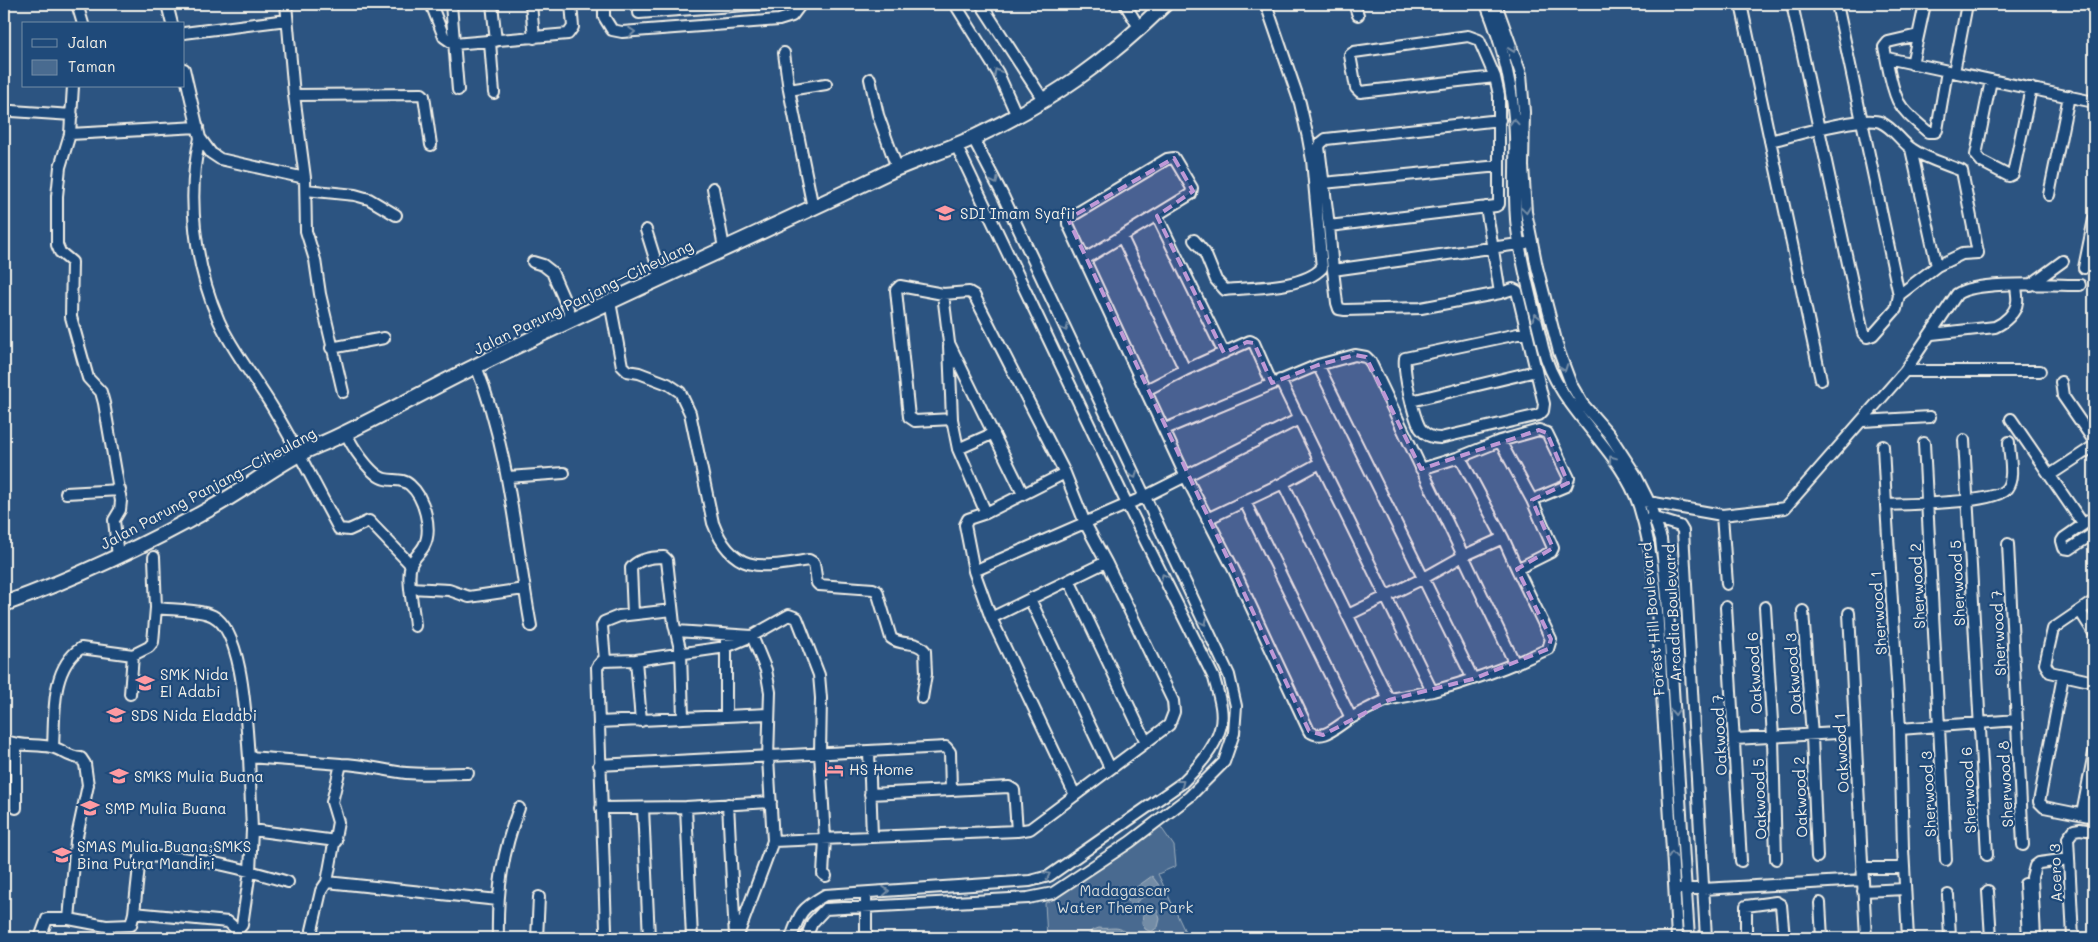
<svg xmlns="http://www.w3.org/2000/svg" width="2098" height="942" viewBox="0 0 2098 942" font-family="Mali,sans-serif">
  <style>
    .green { fill: #496b90; stroke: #9eaebc }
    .water { fill: #738ca6; stroke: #a7b4c0 }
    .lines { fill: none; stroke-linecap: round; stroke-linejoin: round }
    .street-casing { stroke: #f4f1e8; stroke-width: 14 }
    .secondary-casing { stroke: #f4f1e8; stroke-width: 18 }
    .street { stroke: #1f4a7a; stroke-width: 10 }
    .secondary { stroke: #1f4a7a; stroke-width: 14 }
    .oneway { stroke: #748da6 }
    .marked { fill: #be98d6; fill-opacity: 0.2; stroke: #be98d6; stroke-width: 4; stroke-dasharray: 10 6; stroke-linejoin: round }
    .labels { text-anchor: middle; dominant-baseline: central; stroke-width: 4.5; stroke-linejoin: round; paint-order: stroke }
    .poi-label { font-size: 15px; fill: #f4f1e8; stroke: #1f4a7a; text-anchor: start }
    .street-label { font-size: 15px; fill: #f4f1e8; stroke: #1f4a7a }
    .park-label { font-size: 15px; fill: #dadddb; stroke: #1f4a7a }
  </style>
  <rect width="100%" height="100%" fill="#2c5481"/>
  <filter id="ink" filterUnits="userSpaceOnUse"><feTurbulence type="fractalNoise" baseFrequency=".02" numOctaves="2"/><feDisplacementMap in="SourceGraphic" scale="10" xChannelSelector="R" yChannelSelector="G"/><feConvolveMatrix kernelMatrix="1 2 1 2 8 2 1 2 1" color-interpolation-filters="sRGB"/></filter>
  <g filter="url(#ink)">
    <path class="green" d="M1158 823 1174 846 1176 866 1158 874 1188 938H1047L1045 903 1057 898Z"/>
    <path class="water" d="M1152 876 1161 888 1159 890 1156 888 1136 902 1139 907 1135 910 1124 896Z
      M1153 909 1157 910 1160 919 1158 927 1151 932 1145 929 1142 923 1143 914Z
      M1099 928C1112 930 1122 923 1128 938H1086L1091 931Z"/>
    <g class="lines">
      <g class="street-casing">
        <path id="street" d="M77 4 83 24
          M167 4 172 24
          M286 4 294 95 305 178 306 231 315 260 320 294 343 392
          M431 4 444 37 454 44 568 34 573 27 571 4
          M451 4 458 90
          M492 4 496 41
          M531 4 534 38
          M604 4V17L612 30 622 32 779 20 792 16 801 4
          M639 4V13L759 4
          M955 4 998 73 1017 116
          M981 4 1044 101
          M1125 4 1140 29
          M1354 4 1358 15
          M1486 4C1503 46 1514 91 1515 136 1516 167 1513 198 1517 229 1522 269 1534 309 1543 348 1558 410 1620 447 1639 506 1658 567 1658 631 1662 694 1667 776 1673 857 1677 938
          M1496 4 1521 74 1524 112 1523 166 1526 212 1537 267 1559 352 1571 384 1582 403 1609 434 1635 474 1649 502 1661 539 1667 596 1689 938
          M1741 4 1821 380
          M1837 4 1899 295
          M184 33 287 20
          M1918 35 1888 42 1884 47C1888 64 1890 84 1898 101 1905 114 1918 123 1928 132H1935L1937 130 1947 71
          M490 42 494 93
          M784 53 789 90 813 208
          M1887 58 2094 102
          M1912 64 1925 4
          M184 69 200 138 211 153 220 159 305 178
          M1954 72 1967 4
          M1495 77 1360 92 1356 88 1350 55 1354 52 1468 36 1479 40 1495 77 1499 95V204L1496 206 1329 226 1333 270 1526 243
          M870 79 878 115 897 168
          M1991 80 1976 155 1982 162 2009 176 2013 174 2031 88
          M73 86 70 134 60 167 57 196V245L60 252 72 262 71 317 88 378 101 392 104 403 121 501 120 510 114 520 118 557
          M789 90 826 84
          M294 95 422 94 424 96 431 145
          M12 111 72 115
          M70 134 198 127
          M200 138C186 197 195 266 219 321 234 354 259 383 277 415 299 452 318 491 339 529L349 530 369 521 411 565
          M1770 141C1791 136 1863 115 1880 122 1894 128 1900 141 1912 149 1926 159 1946 164 1962 171L1978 253 1962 254 1937 266 1899 295 1896 309 1873 335 1867 337 1863 333 1792 4
          M1911 149 1937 266
          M1323 183 1499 166
          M713 188 724 248
          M306 190 355 195 369 199 396 215
          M2049 195 2069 96
          M1486 207 1500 293
          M1157 216 1224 353
          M1329 226 1319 147 1321 143 1326 139 1500 120
          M646 230 661 278
          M1122 237 1185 370
          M1194 240 1205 253 1216 280 1225 290C1252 287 1302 289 1322 268L1312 160 1308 138 1300 103 1266 4
          M1085 259 1191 194 1192 188 1174 158 1167 159 1072 216 1068 219V224L1185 475 1235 572 1309 731C1323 742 1337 726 1349 719 1362 712 1377 703 1391 699 1405 696 1419 694 1433 691 1472 681 1511 666 1548 649L1551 639 1517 569 1551 552 1553 548 1532 500 1566 486 1569 478 1547 433 1539 430 1500 441 1460 457 1421 469
          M533 262 543 265 552 272 573 320
          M2084 268 2094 219
          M1333 270 1337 303 1339 309 1345 310 1421 308 1500 293 1513 289 1517 291 1544 404 1543 411 1539 415 1440 438C1431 438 1425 435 1420 428 1413 415 1403 372 1405 358L1527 332
          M2030 285 2063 261
          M943 294 949 343 1023 494
          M610 302 622 366 627 371 639 373 668 384 680 392 690 413 713 523C733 576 764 567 809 560L814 563 817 583 819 585 873 589 877 591 891 638C902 647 915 639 925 651L926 674 922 698
          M1932 334 1995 327C2004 323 2016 313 2017 302 2018 297 2016 290 2016 285
          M949 346 952 419 958 449 986 513
          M331 348 384 338
          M1318 365 1473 679
          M476 366C509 449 515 538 531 626
          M1905 371H2040
          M1280 380 1432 691
          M2061 382 2063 396 2094 441
          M1146 390 1185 370 1250 341 1254 343 1272 384
          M1411 401 1536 371
          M2011 419 2083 524
          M1863 421 1930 417
          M1165 429 1318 365 1355 355 1366 357 1370 361 1515 664
          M346 433C351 445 371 476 385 479 394 481 403 478 410 485 424 497 433 529 424 546 421 552 413 558 411 565 406 580 414 609 415 626
          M1964 440 1987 855
          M1500 441 1532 500
          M1924 443 1946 860
          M1883 446 1886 505
          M958 449 994 433
          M1460 457 1503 538 1517 569
          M1065 473 986 513 968 519 965 525 974 571 991 618 1075 795
          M2050 475 2094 446
          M508 477 564 473
          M1283 483 1389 700
          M66 493 120 490
          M1643 501 1722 515 1785 508 1905 371 1957 294C1977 280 2053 285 2080 285
          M1245 502 1351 718
          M1722 515 1727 584
          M1651 517 1680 526 1683 531 1706 938
          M2094 517 2064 538 2062 541 2064 548 2070 549 2094 533
          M1207 519 1283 483 1320 463
          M2008 544 2023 845
          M154 557 156 608C172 610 200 609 213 616 244 632 246 725 249 757L341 764 332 802 338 822 327 882 498 900
          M974 571 1144 497 1299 419
          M1069 580 1146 742
          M410 588 449 590 469 597 524 589
          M1030 599 1110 768
          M2094 601 2053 629 2045 664 2050 672 2094 682
          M1726 607 1741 861
          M1765 607 1773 738 1776 859
          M1803 611 1812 736 1817 857
          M2080 611 2094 633
          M1849 613 1866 938
          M633 614 631 568C638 559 653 557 664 557L667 560 674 624 681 653 683 718
          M1348 615 1424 578 1463 556 1503 538
          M991 618 1106 562
          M676 631 752 636 766 670 770 692 768 758 773 841 737 938
          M726 641V715
          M605 660 602 626 604 622 619 616 672 610
          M636 660 641 721
          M2063 676 2039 802 2044 807 2094 817
          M130 694 133 655 149 647 153 642 156 608
          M599 722 768 714
          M1900 729 2017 720
          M1735 739 1854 732
          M4 740C19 747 35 744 51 747 63 749 66 757 81 758L85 764 88 785 76 841 69 919
          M53 747C55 715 50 669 81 648L133 655
          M869 752 872 836
          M341 764C365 764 383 771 406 773 427 775 447 773 468 773
          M599 765 946 747 950 752 951 790 1009 787 1014 790 1017 831
          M870 794 951 790
          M728 804 735 937
          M686 807 692 938
          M16 808V744
          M601 808 686 807 771 802
          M643 808 649 938
          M2082 814 2094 753
          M252 830 336 841
          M773 841 1017 831 1030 829 1169 725 1174 712 1173 701 1106 562 1085 523 1065 473 974 295 969 292 943 294 900 286 896 290 909 417 915 421 952 419
          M1862 868H1904
          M2025 884 2028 938
          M1679 889H1703L1863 880
          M1863 891 1905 889
          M1988 891 1991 938
          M1948 895 1950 938
          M866 899V938
          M1820 903 1822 938
          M134 913 140 857C189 854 241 868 288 882
          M606 929 597 667 602 661 636 660 726 647 752 636 789 615 797 618 819 675 821 698 820 753 825 839 823 874 826 876
          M312 930 321 891 327 882
          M40 938 47 919H69L106 926 131 925 134 913 228 922 237 930
          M234 938 236 932 242 925 250 871 252 830 249 757
          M498 938C497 890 502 853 519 808
          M537 938 539 897
          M791 938C800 912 801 909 825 895L1030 881 1049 876 1182 783C1196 770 1215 748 1220 729 1225 712 1218 694 1214 678L1127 504 956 145
          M806 938 812 923 825 909 1028 898 1053 893 1130 842 1189 797 1224 762 1234 733 1236 706 1229 675 1002 194 973 138
          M1746 938V906L1776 902 1781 905 1784 938
          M1908 938 1903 849 1900 729 1886 505C1907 504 1997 504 2007 488 2015 477 2009 456 2009 442
          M2035 938 2032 877 2035 866 2039 863 2069 859
          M2073 938 2068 838 2074 830 2080 829 2094 831"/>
      </g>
      <g class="secondary-casing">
        <path id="secondary" d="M4 604C76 578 146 545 213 507 242 491 268 471 297 455 313 447 330 441 345 433 389 412 431 388 474 367 610 299 749 239 886 173 916 159 948 150 977 136 1051 101 1107 61 1165 4"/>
      </g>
      <use href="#street" class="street"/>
      <use href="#secondary" class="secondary"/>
    </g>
    <defs><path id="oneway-chevron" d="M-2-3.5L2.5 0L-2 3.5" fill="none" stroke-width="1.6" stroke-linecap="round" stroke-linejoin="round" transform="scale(1.25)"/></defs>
    <g class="oneway">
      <use href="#oneway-chevron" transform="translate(632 32) rotate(-4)"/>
      <use href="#oneway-chevron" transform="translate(1513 49) rotate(71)"/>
      <use href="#oneway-chevron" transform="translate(997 72) rotate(-119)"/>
      <use href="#oneway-chevron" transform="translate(1514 122) rotate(-94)"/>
      <use href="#oneway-chevron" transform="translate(995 181) rotate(63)"/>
      <use href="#oneway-chevron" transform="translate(1526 210) rotate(82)"/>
      <use href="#oneway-chevron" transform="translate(1536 317) rotate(-103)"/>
      <use href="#oneway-chevron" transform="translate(1065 328) rotate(65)"/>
      <use href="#oneway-chevron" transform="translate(1564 368) rotate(70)"/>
      <use href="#oneway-chevron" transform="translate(1612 459) rotate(-127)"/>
      <use href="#oneway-chevron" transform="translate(1134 475) rotate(65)"/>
      <use href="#oneway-chevron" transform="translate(1164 577) rotate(-116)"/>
      <use href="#oneway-chevron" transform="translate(1204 622) rotate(64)"/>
      <use href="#oneway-chevron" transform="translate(1675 712) rotate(87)"/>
      <use href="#oneway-chevron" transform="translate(1181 783) rotate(-38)"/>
      <use href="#oneway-chevron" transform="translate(1672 855) rotate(-94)"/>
      <use href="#oneway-chevron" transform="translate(1047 875) rotate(-26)"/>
      <use href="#oneway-chevron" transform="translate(886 891) rotate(-4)"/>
    </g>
  </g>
  <path class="marked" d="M1174 158 1193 191 1157 216 1224 353 1247 342 1254 343 1272 383 1318 365 1355 355 1366 357 1421 469 1539 430 1547 433 1568 483 1532 500 1553 548 1517 569 1551 639 1548 649 1473 679 1389 700 1323 735 1309 731 1068 219Z"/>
  <defs>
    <g id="school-bare" transform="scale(1.5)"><path d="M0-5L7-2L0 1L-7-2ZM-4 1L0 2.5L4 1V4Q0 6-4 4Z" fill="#ff9aa2" stroke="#1f4a7a" stroke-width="2.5" paint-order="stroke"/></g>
    <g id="hotel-bare" transform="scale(1.5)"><path d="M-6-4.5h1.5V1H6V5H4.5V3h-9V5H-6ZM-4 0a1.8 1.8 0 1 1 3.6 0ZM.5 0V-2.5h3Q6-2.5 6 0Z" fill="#ff9aa2" stroke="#1f4a7a" stroke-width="2.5" paint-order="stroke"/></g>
  </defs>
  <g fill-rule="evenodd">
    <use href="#school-bare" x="945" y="213"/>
    <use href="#school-bare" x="145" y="683"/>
    <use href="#school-bare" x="116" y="715"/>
    <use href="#hotel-bare" x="834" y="769"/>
    <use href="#school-bare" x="119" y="776"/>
    <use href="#school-bare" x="90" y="808"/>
    <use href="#school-bare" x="62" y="855"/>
  </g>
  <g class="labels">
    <g class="poi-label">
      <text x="960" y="213">SDI Imam Syafii</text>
      <text x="160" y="674">SMK Nida<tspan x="160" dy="17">El Adabi</tspan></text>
      <text x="131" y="715">SDS Nida Eladabi</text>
      <text x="849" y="769">HS Home</text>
      <text x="134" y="776">SMKS Mulia Buana</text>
      <text x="105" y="808">SMP Mulia Buana</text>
      <text x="77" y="846">SMAS Mulia Buana;SMKS<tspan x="77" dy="17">Bina Putra Mandiri</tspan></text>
    </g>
    <g class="street-label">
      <text transform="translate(583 297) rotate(-26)">Jalan Parung Panjang–Ciheulang</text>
      <text transform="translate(208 488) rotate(-28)">Jalan Parung Panjang–Ciheulang</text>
      <text transform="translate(1957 583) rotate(-93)">Sherwood 5</text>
      <text transform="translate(1917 586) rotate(-93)">Sherwood 2</text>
      <text transform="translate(1672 613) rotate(-93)">Arcadia Boulevard</text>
      <text transform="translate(1878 613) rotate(-94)">Sherwood 1</text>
      <text transform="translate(1652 619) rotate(-95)">Forest Hill Boulevard</text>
      <text transform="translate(1998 633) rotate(-93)">Sherwood 7</text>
      <text transform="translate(1754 673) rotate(-93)">Oakwood 6</text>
      <text transform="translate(1793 674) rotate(-94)">Oakwood 3</text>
      <text transform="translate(1719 735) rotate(-93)">Oakwood 7</text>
      <text transform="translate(1841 753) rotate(-93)">Oakwood 1</text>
      <text transform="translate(2005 784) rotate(-93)">Sherwood 8</text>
      <text transform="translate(1968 790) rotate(-93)">Sherwood 6</text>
      <text transform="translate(1928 794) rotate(-93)">Sherwood 3</text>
      <text transform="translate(1800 797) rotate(-92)">Oakwood 2</text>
      <text transform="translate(1759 799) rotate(-92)">Oakwood 5</text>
      <text transform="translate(2055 873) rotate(-92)">Acero 3</text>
    </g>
    <g class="park-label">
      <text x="1125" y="890">Madagascar<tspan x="1125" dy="17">Water Theme Park</tspan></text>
    </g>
  </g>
  <rect width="2098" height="942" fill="none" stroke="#1f4a7a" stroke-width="20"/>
  <rect x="10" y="10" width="2078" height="922" fill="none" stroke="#f4f1e8" stroke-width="2" filter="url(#ink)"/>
  <rect x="22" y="22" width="162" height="65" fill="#1f4a7a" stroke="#748da6"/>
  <rect x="32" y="39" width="25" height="8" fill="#1f4a7a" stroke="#748da6"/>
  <text x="68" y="48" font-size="15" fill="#f4f1e8">Jalan</text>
  <rect x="32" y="60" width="25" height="15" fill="#496b90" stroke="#748da6"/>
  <text x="68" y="72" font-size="15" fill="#f4f1e8">Taman</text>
</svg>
